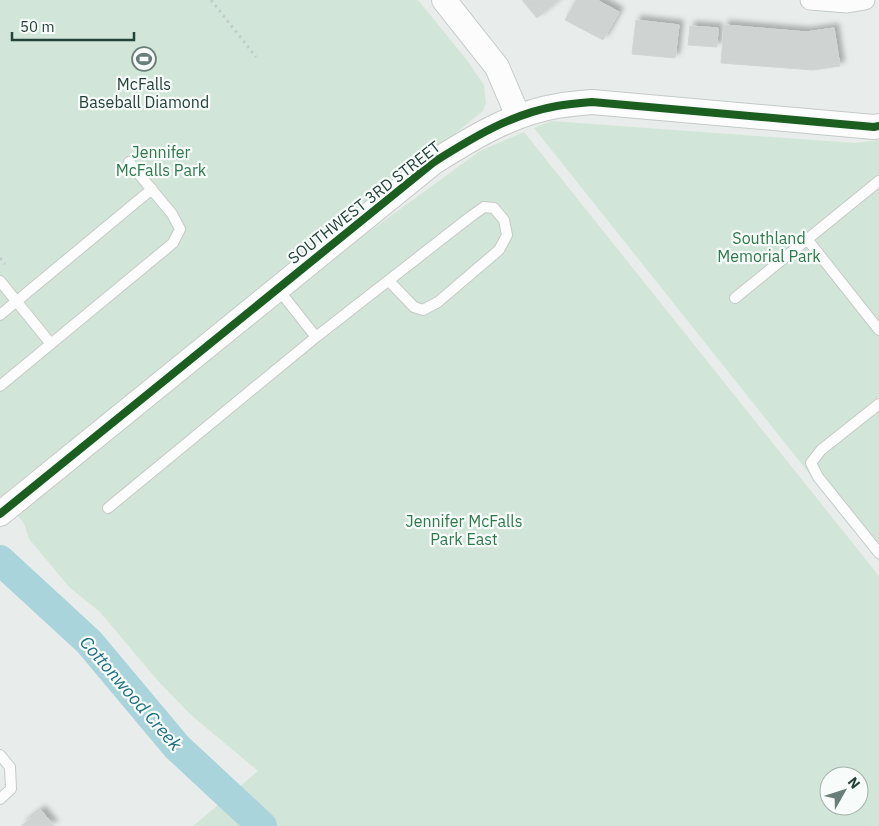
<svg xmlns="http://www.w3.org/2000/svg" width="879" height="826" viewBox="0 0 879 826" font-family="'IBM Plex Sans',sans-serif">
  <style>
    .green { fill: #d1e6d8; fill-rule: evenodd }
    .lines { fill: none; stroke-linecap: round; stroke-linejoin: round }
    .river { stroke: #a9d4db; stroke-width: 30 }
    .building { fill: #cfd4d2; stroke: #d1d6d4; filter: url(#shadow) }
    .service-casing { stroke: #c5cac8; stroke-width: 12 }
    .minor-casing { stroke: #c5cac8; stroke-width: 21 }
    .tertiary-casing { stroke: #c5cac8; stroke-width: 26 }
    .path { stroke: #c3ccca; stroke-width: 3; stroke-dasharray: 2.5 4; stroke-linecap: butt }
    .service { stroke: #fcfcfc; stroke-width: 10 }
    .minor { stroke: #fcfcfc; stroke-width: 19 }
    .tertiary { stroke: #fcfcfc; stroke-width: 24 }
    .cycleway-casing { stroke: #f7fbf9; stroke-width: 11 }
    .cycleway { stroke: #1b5e20; stroke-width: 8 }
    .labels { text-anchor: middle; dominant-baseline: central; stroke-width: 4.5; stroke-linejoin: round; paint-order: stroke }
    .poi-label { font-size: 16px; fill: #24423a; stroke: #f7fbf9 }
    .park-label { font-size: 16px; fill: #2d7a4b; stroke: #f7fbf9 }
    .street-label { font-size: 16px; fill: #24423a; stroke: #f7fbf9 }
    .water-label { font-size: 18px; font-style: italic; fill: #1c6f80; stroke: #f7fbf9 }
  </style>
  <defs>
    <filter id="shadow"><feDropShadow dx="4.5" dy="-4.5" stdDeviation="2.5" flood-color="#0004"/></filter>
  </defs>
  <rect width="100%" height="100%" fill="#e8edeb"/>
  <path class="green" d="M0 0H418L466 59 484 85 486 103 483 111 0 497Z
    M551 121 855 143 879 140V561L534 128Z
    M524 132 879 576V826H193L258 771 191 715 158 681 100 612 70 588 29 539 24 524 17 514 308 276 480 151ZM829 776H859V806H829Z"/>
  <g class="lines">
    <path class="river" d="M0 560 89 642 177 747 262 826"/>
  </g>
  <path class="building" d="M522 0H559L537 18Z
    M576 0H597L619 12 603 40 565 20Z
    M636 20 679 25 675 58 632 54Z
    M724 25 806 32 834 28 840 66 813 70 721 63Z
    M690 26 718 28 717 47 688 45Z
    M41 810 54 826H21Z"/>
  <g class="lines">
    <g class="service-casing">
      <path id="service" d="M807 239 879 330
        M0 281 51 344
        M735 298 879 181
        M0 315 152 189
        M316 337 470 217 484 207 494 208 504 220 507 235 499 250 438 302 423 310 414 307 389 281
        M0 386 173 243 180 229 172 214 129 162
        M879 404 821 450 811 463 818 477 879 553
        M108 508 316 337 278 289
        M0 755 10 767 11 789 0 799"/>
    </g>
    <g class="minor-casing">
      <path id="minor" d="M810 0 847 3 865 0"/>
    </g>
    <g class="tertiary-casing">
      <path id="tertiary" d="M444 0 497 67 518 116
        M0 514 434 162C472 138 511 114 557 106 568 104 580 103 592 102L874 127 879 126"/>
    </g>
    <path class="path" d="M211 0 256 57
      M0 258 5 264"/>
    <use href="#service" class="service"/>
    <use href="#minor" class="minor"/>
    <use href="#tertiary" class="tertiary"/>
    <g class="cycleway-casing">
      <path id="cycleway" d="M0 514 434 162C472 138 511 114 557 106 568 104 580 103 592 102L874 127 879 126"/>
    </g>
    <use href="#cycleway" class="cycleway"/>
  </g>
  <defs>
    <g id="stadium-ring" transform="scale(1.25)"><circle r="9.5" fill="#f7fbf9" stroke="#697e78" stroke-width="1.5"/><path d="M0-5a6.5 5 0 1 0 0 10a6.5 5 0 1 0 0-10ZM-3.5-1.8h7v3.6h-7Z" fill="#697e78"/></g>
  </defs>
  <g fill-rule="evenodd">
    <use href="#stadium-ring" x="144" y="59"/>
  </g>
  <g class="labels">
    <g class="poi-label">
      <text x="144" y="84">McFalls<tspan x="144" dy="18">Baseball Diamond</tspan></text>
    </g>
    <g class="park-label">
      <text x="161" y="152">Jennifer<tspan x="161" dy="18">McFalls Park</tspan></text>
      <text x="769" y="238">Southland<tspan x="769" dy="18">Memorial Park</tspan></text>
      <text x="464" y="521">Jennifer McFalls<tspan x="464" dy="18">Park East</tspan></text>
    </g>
    <g class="street-label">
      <text transform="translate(364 202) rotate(-38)">SOUTHWEST 3RD STREET</text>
    </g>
    <g class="water-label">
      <text transform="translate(131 693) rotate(49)">Cottonwood Creek</text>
    </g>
  </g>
  <g transform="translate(844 791) rotate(51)"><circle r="24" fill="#f7fbf9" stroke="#a3b1ad"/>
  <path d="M0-4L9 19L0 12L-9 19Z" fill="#697e78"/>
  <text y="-8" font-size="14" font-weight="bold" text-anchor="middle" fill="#24423a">N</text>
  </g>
  <path d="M12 32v8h122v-8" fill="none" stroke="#24423a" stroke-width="2.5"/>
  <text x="20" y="32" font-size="15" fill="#24423a" stroke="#f7fbf9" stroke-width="4" paint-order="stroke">50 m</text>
</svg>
